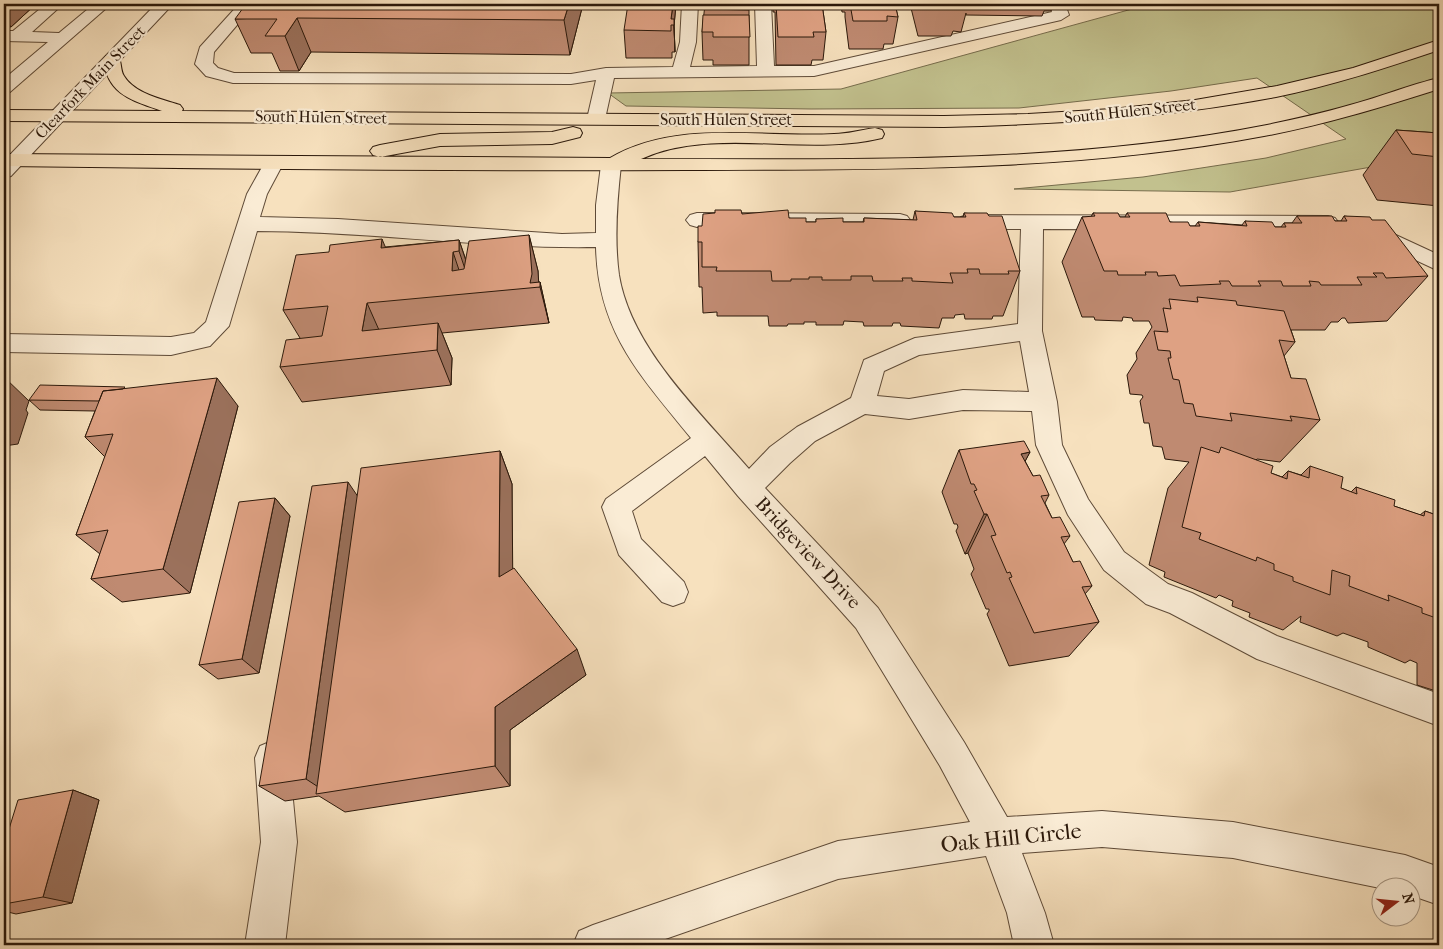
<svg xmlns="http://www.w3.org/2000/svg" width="1443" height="949" viewBox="0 0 1443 949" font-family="'IM FELL French Canon',serif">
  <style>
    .green { fill: #c2c18e; stroke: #766c4c }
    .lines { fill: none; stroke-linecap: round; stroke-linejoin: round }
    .minor-casing { stroke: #5e4a37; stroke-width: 2 }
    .major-casing { stroke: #2b180a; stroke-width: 2 }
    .minor { fill: #faecd5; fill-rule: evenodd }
    .major { fill: #f7e1be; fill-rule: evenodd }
    .wall { fill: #bf8a71; stroke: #2b180a }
    .shaded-wall { fill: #9b715c; stroke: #2b180a }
    .building { fill: #dea183; stroke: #2b180a }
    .labels { text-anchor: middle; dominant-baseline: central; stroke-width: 4.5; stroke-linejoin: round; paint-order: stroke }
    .far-street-label { font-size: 16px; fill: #2b180a; stroke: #faecd5 }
    .street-label { font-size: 19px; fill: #2b180a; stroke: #faecd5 }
    .near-street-label { font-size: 22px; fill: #2b180a; stroke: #faecd5 }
  </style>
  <rect width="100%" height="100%" fill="#f7e1be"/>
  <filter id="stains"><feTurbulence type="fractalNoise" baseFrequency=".004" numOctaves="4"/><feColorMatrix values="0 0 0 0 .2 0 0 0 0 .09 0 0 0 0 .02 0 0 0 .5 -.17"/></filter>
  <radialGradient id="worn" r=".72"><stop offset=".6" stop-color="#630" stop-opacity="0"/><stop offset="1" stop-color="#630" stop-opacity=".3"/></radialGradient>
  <path class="green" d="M1115 4H1439V155L1230 192 1014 189 1143 177 1266 158 1346 139 1257 78 1171 91 1019 108 811 109 626 106 608 93 841 89 1132 9Z"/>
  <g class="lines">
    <g class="minor-casing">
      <path id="minor" d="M46 4H63L32 32 59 33 94 4H111L10 92 4 93V79L48 42 4 41V31H13Z
        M156 4H173L11 176 4 178V161Z
        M239 4H255L214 52 213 63 218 68 234 73 571 74 606 68 673 67 680 42 682 4H698L696 42 690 67 757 66 755 4H771L774 66H814L1052 12 1049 4H1065L1069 15 1061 20 814 76 614 78 605 119 603 123H589L587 119 596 80 571 84 233 83 206 76 195 64 200 47Z
        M274 156 281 158 284 162 267 194 260 217 338 219 562 234 596 233V205L601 165 604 161H618L621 165C617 201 614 239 619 275 631 349 702 414 749 469L770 447 797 427 851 398 864 360 915 338 1018 324 1021 229H968L961 227 957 222 961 217 968 215 1328 216 1335 218 1339 223 1335 228 1328 230 1043 229 1042 331 1057 402 1062 445 1088 499 1124 552 1168 584 1192 593 1277 636 1439 694V726L1257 659 1170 613 1146 604 1104 570 1068 515 1036 445 1032 411 963 410 909 419 865 414 815 441 790 463 765 488 878 608 964 742 1007 817 1102 811 1233 822 1405 855 1439 867V905L1410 895V886L1380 888 1233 858 1102 847 1022 853 1045 913 1054 945H1014L1007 913 986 856 838 879 648 945H573L579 931 593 925 838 841 970 822 940 766 856 628 738 496 705 456 632 511 641 539 684 582 688 592 684 602 673 606 662 602 619 555 602 507 606 499 691 438C640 375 598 332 596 247 483 249 370 231 257 231L229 326 210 346 171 355 4 352V334L171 337 194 333 206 322 247 194 267 158ZM1020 341 1029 392 963 390 909 399 877 396 884 371 919 355Z
        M697 213 900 214 907 216 911 221 907 226 900 228 697 227 690 225 686 220 690 215Z
        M1372 224 1439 255V271L1364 236 1361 231 1364 226Z
        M272 741 284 746 289 758 297 842 285 945H245L261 842 255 758 260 746Z"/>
    </g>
    <g class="major-casing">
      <path id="major" d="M1439 40V50C1385 68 1331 86 1276 97 1166 118 1056 124 944 127L4 121V110L162 111C132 100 109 96 103 60L106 56H118C122 62 120 70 124 76 135 94 162 99 180 105L183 109 182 111 944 116 1028 114 1112 109 1195 100 1277 86 1353 68Z
        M1439 78V89C1382 107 1324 125 1264 136 1074 172 879 169 686 170 459 171 231 169 4 166V154L610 158C677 119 759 138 834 134 847 134 861 130 875 128L882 130 884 134 882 138C804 157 714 126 641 159 848 159 1064 165 1267 125 1295 119 1323 113 1350 105 1380 97 1409 85 1439 78Z
        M573 127 580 129 582 133 580 137 552 144 440 146 380 157 373 155 370 151 373 147 380 145 440 134 552 132Z"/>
    </g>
    <use href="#minor" class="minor"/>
    <use href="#major" class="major"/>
  </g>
  <path class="wall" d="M4 4H36L11 27H4Z
    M583 4 570 55 311 52 299 71H280L272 53H251L235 19Z
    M676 4 674 26 675 52H672V58H626L624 30Z
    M705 4H749V65H713V60H703L702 32Z
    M773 4H822L826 32 823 60H812L811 65H776L775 12H773Z
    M841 4H895L898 17 893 44H884L883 49H849L845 17V12H842Z
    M910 4H1053L1051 11H1044L1042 16 966 15V13L961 32 953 31 951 36H918Z
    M1396 130 1439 133V206L1377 200 1363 175Z
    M915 211 954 217H963L964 213 989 216 1020 271 1003 316H993L992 319H965L964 314 955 315 954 318H942L939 328 901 326 900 323H893L892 326H864L863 322 844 321 843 325H816V322H804V324H788L787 326H769L768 316H717V312L703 313 702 287H699L698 242 702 226 742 214 789 218 806 222H816V219L843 222H863L864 218 913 220Z
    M1093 213 1120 217H1125L1127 213 1190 226H1195L1198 222 1242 225 1245 221 1275 227H1281L1284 223H1292L1297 216 1335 221H1341L1344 216 1372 220 1428 276 1387 321 1348 323 1345 318H1342L1338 322H1331L1325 330H1291L1295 342 1284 356 1291 378 1320 420 1280 462 1257 459 1256 460 1271 473 1282 477 1288 471 1301 475 1310 466 1341 488 1351 492 1356 487 1394 506 1420 515 1425 511 1439 516V692L1417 685V663L1410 660 1405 663 1368 647V642L1343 633 1337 636 1300 622 1301 616 1283 630 1249 617 1250 613 1232 606 1233 601 1219 595 1216 598 1164 577 1165 572 1149 565 1168 488 1189 462 1165 459 1162 447 1153 446 1149 423H1144L1140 401 1143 397 1142 395 1130 394 1127 375 1137 359 1136 353 1152 327 1149 321H1133L1132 318 1123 317 1122 321 1095 320 1094 317H1082L1062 262 1082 217H1091Z
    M529 235 538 271V282H540L549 323 442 333 452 358 451 385 302 402 280 367 300 338 283 310 385 247 459 240 466 260Z
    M126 389 238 406 190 593 122 602 91 579 100 554 76 535 105 457 85 437 95 411 40 410 29 400Z
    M959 450 1030 452 1025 461 1033 476 1049 495 1045 503 1052 518 1070 536 1064 544 1073 562 1092 586 1085 594 1099 622 1069 656 1009 666 987 614 989 611V609H986L971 574 974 569 968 553 965 554 956 531 958 527 957 524H954L942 492Z
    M500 451 512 484V569L586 675 510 730V786L345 812 319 796 285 801 259 786 357 495Z
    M275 498 290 516 259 673 218 679 199 665Z
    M73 790 99 800 72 903 16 914 4 911V845Z"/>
  <path class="shaded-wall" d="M4 4H36L11 27 4 17Z
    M569 4H583L570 55 564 20Z
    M673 4H676L674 26 675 52 674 25 671 19Z
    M297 18 311 52 299 71 285 36Z
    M529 235 538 271 539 287 530 283Z
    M382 239 397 275 381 248Z
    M459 240 471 276V287L459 251Z
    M453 252 465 288 452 271Z
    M540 282 548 318 549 323 540 287Z
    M367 303 383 339 362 331Z
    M438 323 452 358 451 385 437 350Z
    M4 377 29 401 26 410 28 413 18 444 4 446Z
    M217 378 238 406 190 593 163 569Z
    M500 451 512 484 513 606 499 577Z
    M1030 452 1008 494 1021 454Z
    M348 482 365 507 326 792 306 779Z
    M275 498 290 516 259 673 242 659Z
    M984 514H987L968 553 965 554Z
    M577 649 586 675 510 730V786L495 766V707Z
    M73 790 99 800 72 903 43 897Z"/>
  <path class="building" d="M246 4H569L564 20 297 18 285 36H265L277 19H235Z
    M628 4H673L671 19H674V25H671V31L624 30Z
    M705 4H749V10L704 9Z
    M776 4H822L826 32H813L814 37H778Z
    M850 4H895L898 17 887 16V21H853Z
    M922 4H968H956L958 9 924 8Z
    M703 15H749L750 37H713V32H702Z
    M1396 130 1439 133V157L1412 154Z
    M715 210H741L742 214 788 210 789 218H806V222H816V219L843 218V222H864V218L917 220 915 211 952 213 954 217H966L964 213H987L989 216H1002L1020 271H1008L1009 274H980L979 269H967L968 273H950L953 283 912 281V278H902L903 281H873L872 276H851V280H822V277H809V279H791V281H772L771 271H716L717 267H702V242H698V226H702L703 214 715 213Z
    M1093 213H1118L1120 217H1130L1127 213H1166L1170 222H1188L1190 226H1200L1198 222 1247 226 1245 221 1272 222 1275 227H1286L1284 223H1302L1297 216H1332L1335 221H1347L1344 216 1370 217 1372 220H1385L1428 276 1386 278 1383 273H1373L1377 277H1357L1362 285H1321L1319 282 1309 281 1311 286H1283L1281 281H1258L1261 286H1232L1229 281H1219L1221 284 1180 286 1175 275 1158 276 1157 272H1145L1146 275H1118L1117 271H1104L1082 217 1095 216Z
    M529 235 532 274 530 283 540 282V287L367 303 362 331 438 323 437 350 280 367 286 340 322 336 328 306 283 310 296 255 329 252 330 245 382 239 381 248 459 240V251L453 252 452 271 464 269 469 241Z
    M1197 297 1236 301 1237 305 1284 311 1295 342 1279 340 1291 378 1306 379 1320 420 1290 416 1292 421 1230 413 1232 421 1196 416 1193 404 1184 403 1179 380 1173 379 1168 358H1171L1170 351 1158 350 1154 331 1168 332 1163 308 1171 309 1169 299 1198 302Z
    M217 378 163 569 91 579 108 530 76 535 113 434 85 437 103 391Z
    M40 385 125 387 123 389 103 391 99 401 29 400Z
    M1024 441 1030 452 1021 454 1033 476 1040 475 1049 495 1041 496 1052 518 1060 517 1070 536 1061 537 1073 562 1080 561 1092 586 1082 587 1099 622 1034 633 1009 578 1012 577 1010 572 1007 573 991 536 996 535 987 514H984L974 491 977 490 974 484H971L959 450Z
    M1201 447 1219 453 1221 447 1273 466 1271 473 1287 479 1288 471 1309 478 1310 466 1343 477 1341 488 1357 494 1356 487 1395 500 1394 506 1424 516 1425 511 1439 516V619L1422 613V608L1388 595 1389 601 1349 586 1350 576 1332 570 1330 595 1293 581V577L1274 570V564L1257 557 1256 561 1199 539 1201 533 1182 527Z
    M500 451 499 577 514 568 577 649 495 707V766L316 794 361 468Z
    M348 482 306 779 259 786 312 486Z
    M275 498 242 659 199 665 239 502Z
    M73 790 43 897 4 904V845L18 800Z"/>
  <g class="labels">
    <g class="far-street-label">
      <text transform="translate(90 82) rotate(-46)">Clearfork Main Street</text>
      <text transform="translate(1130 111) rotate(-6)">South Hulen Street</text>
      <text transform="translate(321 117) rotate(1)">South Hulen Street</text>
      <text x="726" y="119">South Hulen Street</text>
    </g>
    <g class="street-label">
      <text transform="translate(808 553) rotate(47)">Bridgeview Drive</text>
    </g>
    <g class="near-street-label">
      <text transform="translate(1011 838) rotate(-6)">Oak Hill Circle</text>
    </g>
  </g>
  <rect width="1443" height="949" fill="none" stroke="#f7e1be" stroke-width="20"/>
  <rect x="5" y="5" width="1433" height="939" fill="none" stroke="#2b180a" stroke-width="2.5"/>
  <rect x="10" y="10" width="1423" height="929" fill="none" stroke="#2b180a"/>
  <g transform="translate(1396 902) rotate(74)"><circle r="24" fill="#faecd5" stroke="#a79784"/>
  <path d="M0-4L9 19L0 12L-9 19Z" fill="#8f2418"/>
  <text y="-8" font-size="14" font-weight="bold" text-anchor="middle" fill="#2b180a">N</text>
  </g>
  <rect width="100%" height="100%" filter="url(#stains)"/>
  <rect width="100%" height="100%" fill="url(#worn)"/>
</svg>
